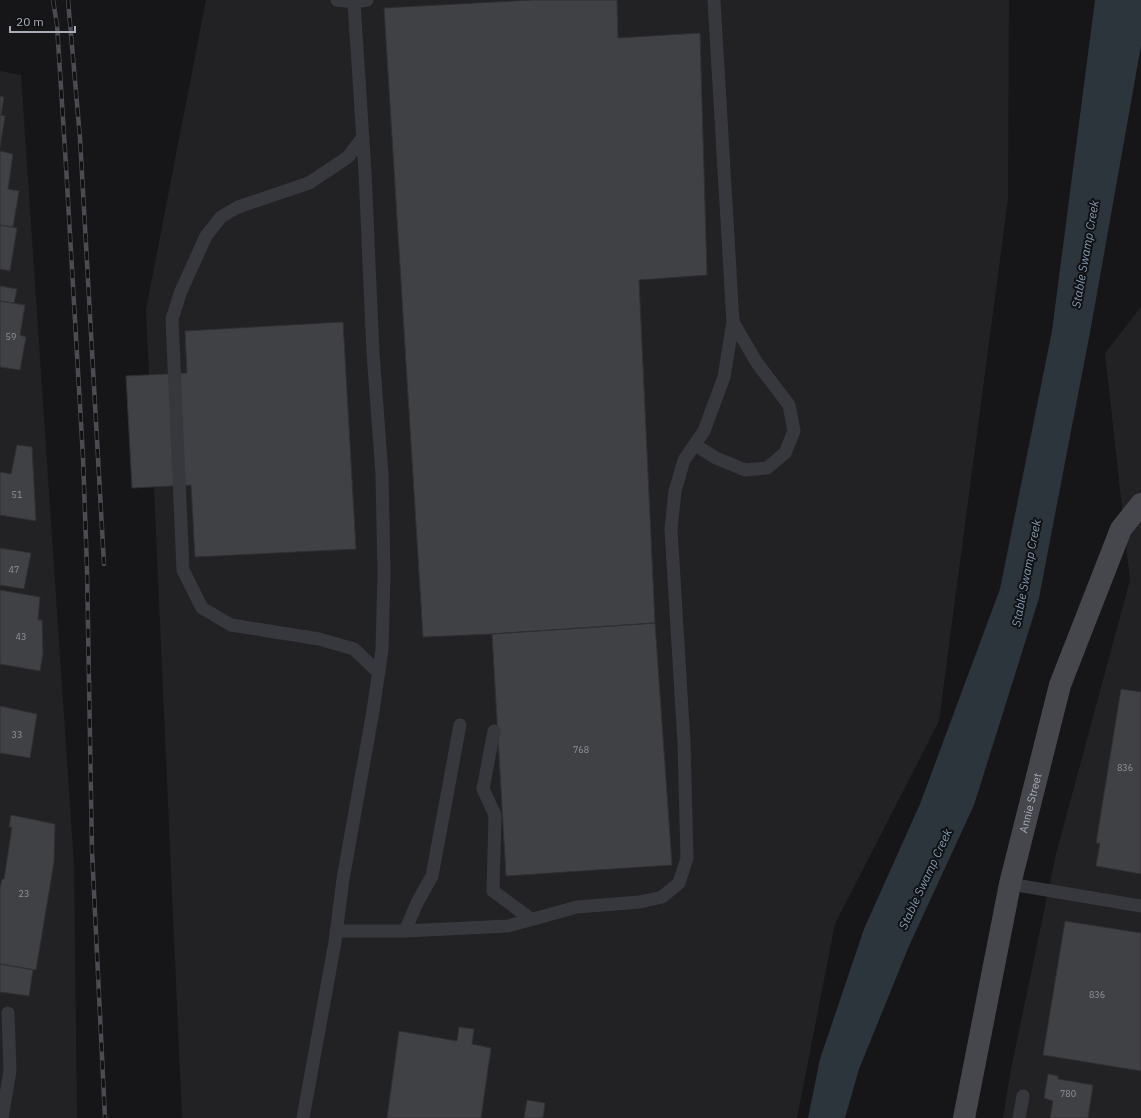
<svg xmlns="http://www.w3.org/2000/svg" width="1141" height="1118" viewBox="0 0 1141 1118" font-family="'IBM Plex Sans',sans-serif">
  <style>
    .built { fill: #222225 }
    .water { fill: #2c353c }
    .building { fill: #404145; stroke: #303034 }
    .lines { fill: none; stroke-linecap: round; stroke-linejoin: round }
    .lane { stroke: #37383d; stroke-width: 13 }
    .secondary { stroke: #45474d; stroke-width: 22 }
    .rail-casing { stroke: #4a4c52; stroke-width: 4.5 }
    .rail { stroke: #111113; stroke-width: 3; stroke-dasharray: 9; stroke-linecap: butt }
    .labels { text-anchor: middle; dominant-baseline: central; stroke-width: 4; stroke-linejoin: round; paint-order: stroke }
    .number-label { font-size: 9px; fill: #8e929b }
    .street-label { font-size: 11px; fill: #a8adb8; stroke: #111113 }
    .water-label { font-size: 12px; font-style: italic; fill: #7f9bb3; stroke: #111113 }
  </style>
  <rect width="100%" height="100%" fill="#161618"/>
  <path class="built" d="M206 0H1009L1008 199 939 721 835 924 797 1118H182L146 309Z
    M0 71 21 75 74 865 77 1118H0Z
    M1141 307V1118H1003L1011 1069 1056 854 1130 580 1105 353Z"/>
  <path class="water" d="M1095 0H1141V46L1091 327 1039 598 974 805 909 946 859 1069 845 1118H808L820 1059 864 929 920 804 1000 589 1052 331Z"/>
  <path class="building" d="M533 0H617L618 38 700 33 707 275 639 280 655 623 492 634 423 637 384 8Z
    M0 96 4 97 1 115H0Z
    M0 115 5 116 0 147Z
    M0 151 13 154 8 189 19 191 13 227 0 225Z
    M0 225 17 228 10 271 0 269Z
    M0 286 17 289 14 303 0 301Z
    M0 301 25 305 20 335 26 337 20 370 0 367Z
    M343 322 356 549 195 557 191 485 132 488 126 376 187 373 185 331Z
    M17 445 32 447 36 521 0 515V472L11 474Z
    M0 548 31 553 24 589 0 585Z
    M0 590 40 597 38 620H42L43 653 40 671 0 664Z
    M655 623 672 865 506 876 492 634Z
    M1121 689 1141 692V874L1096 866 1100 843H1096Z
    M0 706 37 714 30 758 0 753Z
    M11 815 55 824 54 862 36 970 0 964V888L2 879H4L12 827H9Z
    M1065 921 1141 933V1071L1043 1055Z
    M0 964 33 970 29 996 0 992Z
    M459 1027 474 1029 472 1044 491 1048 481 1118H387L399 1031 457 1041Z
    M1048 1074 1058 1076V1079L1093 1085 1088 1118H1050L1053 1101 1044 1098Z
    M527 1100 545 1103 543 1118H524Z"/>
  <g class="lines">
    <path class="lane" d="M337 0 354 2 367 0
      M363 137 348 157 309 183 238 207 221 217 206 236 181 291 172 319 183 570 202 608 231 625 319 639 354 649 379 673
      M695 445 716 458 745 470 767 468 785 453 794 431 789 405 757 363 733 322
      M494 731 483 789 495 815 493 891 531 919
      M1010 884 1141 906
      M336 931H405L508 926 577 907 640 902 662 897 679 883 687 858 684 743 671 529 675 491 684 460 704 431 724 377 733 322 714 0
      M405 931 417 903 432 876 460 725
      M2 1118 10 1071 8 1013
      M303 1118 335 942 343 879 373 711 382 650 384 573 382 474 373 353 365 172 354 2
      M1019 1118 1023 1096"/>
    <path class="secondary" id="s1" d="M964 1118 1010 884 1060 685 1121 529 1141 504"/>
    <g class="rail-casing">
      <path id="rail" d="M53 0 57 25 66 166 83 457 87 569 92 851 105 1118
        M68 0 80 138 104 564"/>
    </g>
    <use href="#rail" class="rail"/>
  </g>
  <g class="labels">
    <g class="number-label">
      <text x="11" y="336">59</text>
      <text x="17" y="494">51</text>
      <text x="14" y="569">47</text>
      <text x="21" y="636">43</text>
      <text x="17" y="734">33</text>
      <text x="581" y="749">768</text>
      <text x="1125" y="767">836</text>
      <text x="24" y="893">23</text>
      <text x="1097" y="994">836</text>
      <text x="1068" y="1093">780</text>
    </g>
    <g class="street-label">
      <text stroke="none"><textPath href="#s1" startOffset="322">Annie Street</textPath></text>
    </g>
    <g class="water-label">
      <text transform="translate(1085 254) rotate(-80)">Stable Swamp Creek</text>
      <text transform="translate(1026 573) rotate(-79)">Stable Swamp Creek</text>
      <text transform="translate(925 879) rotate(-65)">Stable Swamp Creek</text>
    </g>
  </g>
  <path d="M10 26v6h65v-6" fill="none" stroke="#a8adb8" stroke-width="2"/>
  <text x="16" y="26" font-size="12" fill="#a8adb8" stroke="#111113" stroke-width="3" paint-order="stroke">20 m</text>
</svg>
